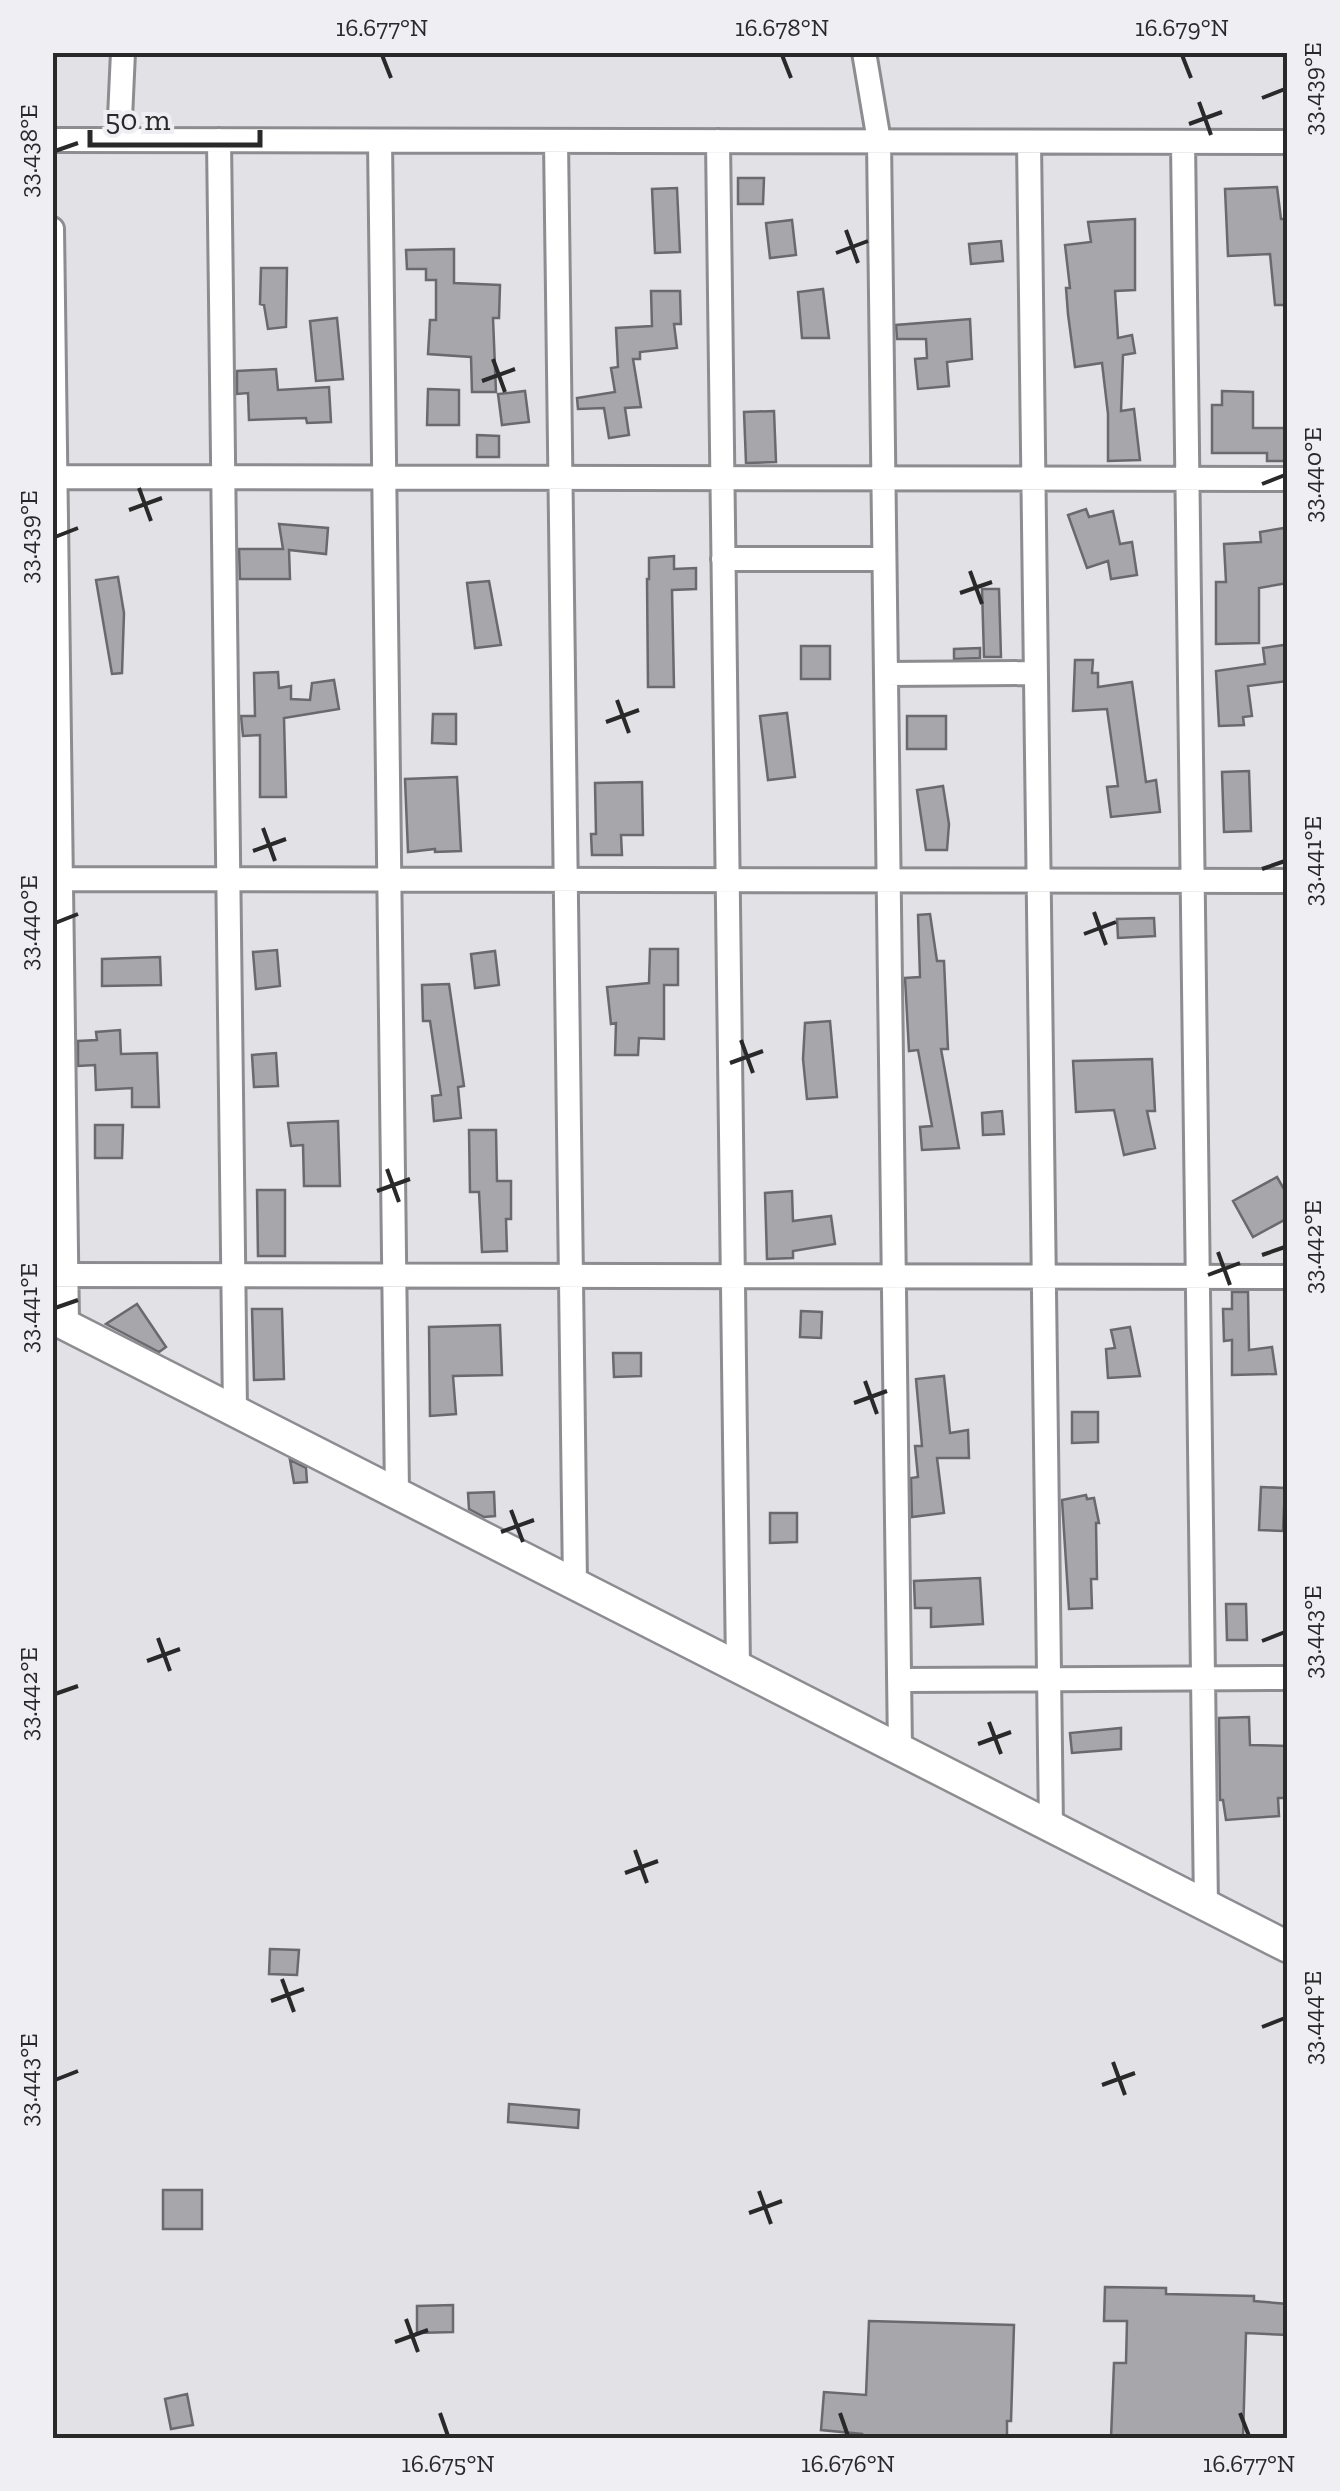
<svg xmlns="http://www.w3.org/2000/svg" width="1340" height="2491" viewBox="0 0 1340 2491" font-family="'Zilla Slab',serif">
  <style>
    .building { fill: #a7a6aa; stroke: #6a696d; stroke-width: 2.5 }
    .lines { fill: none; stroke-linecap: round; stroke-linejoin: round }
    .street-casing { stroke: #8d8c90; stroke-width: 28 }
    .secondary-casing { stroke: #8d8c90; stroke-width: 35 }
    .street { stroke: #fff; stroke-width: 22 }
    .secondary { stroke: #fff; stroke-width: 30 }
    .ticks { fill: none; stroke: #29292a; stroke-width: 4 }
    .neatline { fill: none; stroke: #29292a; stroke-width: 4 }
    .ticks-label { font-size: 25px; text-anchor: middle; fill: #29292a }
  </style>
  <rect width="100%" height="100%" fill="#e2e1e6"/>
  <path class="building" d="M738 178H764L763 204H738Z
    M1277 187 1281 219H1288V305H1275L1270 254 1228 256 1225 189Z
    M677 188 680 252 655 253 652 189Z
    M1135 219V290L1115 291 1118 338 1132 335 1135 353 1123 355 1121 411 1134 409 1140 460 1108 461V414L1102 363 1075 367 1068 314 1066 288H1070L1065 245 1091 242 1088 222Z
    M792 220 796 255 770 258 766 223Z
    M1001 241 1003 261 971 264 969 244Z
    M454 249V283L500 285 499 318H493L496 392H472L471 357 428 354 430 320H436V280H426V269H407L406 250Z
    M261 268H287L286 327 268 329 264 305 260 304Z
    M823 289 829 338H802L798 292Z
    M651 291H680L681 324H674L677 348 640 352V359H633L641 407 625 408 629 435 609 438 604 408 578 409 577 398 615 392 611 368 618 367 616 328 652 326Z
    M337 318 343 379 316 381 310 321Z
    M970 319 972 359 947 362 949 386 918 389 915 359 927 358 926 339H897L896 325Z
    M276 369 278 390 329 387 331 422 307 423 306 418 249 420 248 393 237 394V371Z
    M428 389 459 390V425H427Z
    M525 391 529 422 502 425 498 394Z
    M1222 391 1253 392V428H1285L1286 461H1267V453H1212V405H1222Z
    M774 411 776 462 746 463 744 412Z
    M477 435 499 436V457H477Z
    M1086 509 1089 517 1113 511 1120 544 1132 542 1137 575 1111 579 1108 561 1087 568 1068 515Z
    M279 524 328 528 326 554 289 550 290 579H240L239 549H283Z
    M1284 528 1288 583 1259 588V643L1216 644V582H1226L1224 544 1261 542 1260 532Z
    M674 556V569L696 568V589L672 590 674 687H648L647 579H649V558Z
    M118 577 124 613 122 673 112 674 96 580Z
    M489 581 501 645 475 648 467 583Z
    M982 589H999L1001 657H984Z
    M1284 645 1288 681 1248 686 1252 716 1243 717 1244 725 1219 726 1216 671 1265 664 1263 648Z
    M801 646H830V679H801Z
    M980 648V658L954 659V649Z
    M1075 660H1093L1092 673H1098V687L1132 682 1146 782 1156 780 1160 812 1111 817 1107 787 1118 786 1107 709 1073 711Z
    M278 672 279 688 291 686V699L310 700 312 683 334 680 339 709 284 718 286 797H260V735L243 736 241 716H255L254 673Z
    M787 713 795 777 768 780 760 716Z
    M433 714H456V744L432 743Z
    M907 716H946V749H907Z
    M1249 771 1251 831 1224 832 1222 772Z
    M457 777 461 851 435 852V849L408 852 405 779Z
    M642 782 643 835H621L622 855H592L591 834H596L595 783Z
    M943 786 949 824 947 850H926L917 790Z
    M930 914 937 961H944L948 1049H941L959 1148 922 1150 920 1127 932 1126 918 1050 909 1051 905 978 920 977 918 915Z
    M1154 918 1155 936 1118 938 1117 919Z
    M650 949H678V985H664V1039L639 1038 638 1055H615L616 1023 611 1024 607 987 649 983Z
    M277 950 280 986 256 989 253 952Z
    M495 951 499 985 475 988 471 954Z
    M160 957 161 985 102 986V959Z
    M449 984 464 1086 458 1087 461 1118 434 1121 432 1096 441 1095 430 1021H423L422 985Z
    M830 1021 837 1097 807 1099 803 1059 805 1023Z
    M120 1030 121 1054 157 1053 159 1107H132V1088L96 1090 95 1065 78 1066V1041L97 1040 96 1032Z
    M276 1053 278 1086 254 1087 252 1055Z
    M1152 1059 1155 1111H1147L1155 1148 1124 1155 1114 1110 1076 1112 1073 1061Z
    M1002 1111 1004 1134 983 1135 982 1113Z
    M338 1121 340 1186H304L303 1145 291 1146 288 1123Z
    M95 1125H123L122 1158H95Z
    M469 1130H496L497 1181H511V1219H506L507 1251 482 1252 479 1192H470Z
    M1277 1177 1288 1196V1218L1253 1237 1233 1201Z
    M257 1190H285V1256H258Z
    M792 1191 793 1221 831 1216 835 1244 793 1251V1258L767 1259 765 1193Z
    M1232 1292H1248L1249 1350 1272 1347 1276 1374 1232 1375V1340L1224 1341 1223 1309H1232Z
    M137 1304 166 1347 159 1352 106 1324Z
    M252 1309H282L284 1379 254 1380Z
    M801 1311 822 1312 821 1338 800 1337Z
    M500 1325 502 1375 453 1376 456 1414 430 1416 429 1327Z
    M1130 1327 1140 1376 1108 1378 1106 1349 1115 1348 1111 1330Z
    M613 1353H641V1376L614 1377Z
    M944 1376 950 1433 968 1430 969 1458H937L944 1513 912 1517 911 1478 918 1477 915 1446H922L916 1379Z
    M1072 1412H1098V1442L1072 1443Z
    M290 1460 306 1468 307 1482 294 1483Z
    M1261 1487 1285 1488 1283 1531 1259 1530Z
    M494 1492 495 1516 484 1517 469 1509 468 1493Z
    M1086 1495 1087 1499 1094 1498 1099 1523H1096L1097 1579H1091L1092 1608 1069 1609 1062 1500Z
    M770 1513H797V1542L770 1543Z
    M980 1578 983 1624 931 1627V1608H915L914 1581Z
    M1226 1604H1246L1247 1640H1227Z
    M1249 1717 1250 1745 1288 1746V1798H1278L1279 1816 1226 1820 1223 1800H1220L1219 1718Z
    M1121 1728V1749L1072 1753 1070 1733Z
    M270 1949 299 1950 297 1975 269 1974Z
    M509 2104 579 2110 578 2128 508 2122Z
    M163 2190H202V2229H163Z
    M1105 2287 1166 2288V2294L1254 2296V2301L1288 2304V2335L1246 2333 1243 2438H1111L1114 2363H1126L1127 2321H1104Z
    M453 2305V2332L417 2333V2306Z
    M869 2321 1014 2325 1011 2421H1007V2438H862V2434L821 2430 824 2392 866 2395Z
    M187 2394 193 2425 171 2429 165 2399Z"/>
  <g class="lines">
    <g class="street-casing">
      <path id="street" d="M864 52 879 141 900 1750
        M52 140 1288 142
        M119 140 123 52
        M219 140 235 1410
        M380 141 397 1493
        M556 141 575 1584
        M718 141 738 1667
        M1029 142 1051 1827
        M1183 142 1206 1906
        M52 229 67 1324
        M52 477 1288 479
        M723 559H884
        M886 674 1036 673
        M52 879 1288 881
        M52 1275 1288 1277
        M900 1680 1288 1678"/>
    </g>
    <g class="secondary-casing">
      <path id="secondary" d="M52 1318 1288 1947"/>
    </g>
    <use href="#street" class="street"/>
    <use href="#secondary" class="secondary"/>
  </g>
  <path class="ticks" d="M382 55 391 78M782 55 791 78M1182 55 1191 78M1262 98 1285 89M1199 102 1211 135M1189 124 1222 112M55 151 78 143M846 230 858 263M836 253 868 241M493 359 505 392M482 381 515 369M1262 484 1285 475M139 488 151 521M129 510 162 498M55 537 78 528M970 571 982 604M960 593 992 582M617 700 629 733M606 722 639 710M263 828 275 861M253 851 286 839M1262 869 1285 861M1094 912 1106 945M55 923 78 914M1084 934 1116 922M741 1040 753 1073M730 1063 763 1051M387 1169 399 1202M377 1191 410 1179M1218 1252 1230 1285M1262 1255 1285 1247M1208 1275 1240 1263M55 1308 78 1300M865 1381 877 1414M854 1403 887 1391M511 1510 523 1542M501 1532 534 1520M158 1638 170 1671M1262 1641 1285 1632M147 1661 180 1649M55 1694 78 1686M989 1722 1001 1754M978 1744 1011 1732M635 1850 647 1883M625 1873 658 1861M282 1979 294 2012M271 2001 304 1989M1262 2027 1285 2018M1113 2062 1125 2095M55 2080 78 2071M1102 2085 1135 2073M759 2191 771 2224M749 2213 782 2201M406 2319 418 2352M395 2342 428 2330M440 2413 448 2436M840 2413 848 2436M1240 2413 1249 2436"/>
  <rect width="1340" height="2491" fill="none" stroke="#efeef3" stroke-width="110"/>
  <path d="M90 130v15h170v-15" fill="none" stroke="#29292a" stroke-width="5"/>
  <text x="105" y="130" font-size="30" fill="#29292a" stroke="#efeef3" stroke-width="8" paint-order="stroke">50 m</text>
  <rect x="55" y="55" width="1230" height="2381" class="neatline"/>
  <g class="ticks-label">
    <text x="382" y="36">16.677°N</text>
    <text x="782" y="36">16.678°N</text>
    <text x="1182" y="36">16.679°N</text>
    <text transform="translate(1312 89) rotate(-90)" y="9">33.439°E</text>
    <text transform="translate(28 151) rotate(-90)" y="9">33.438°E</text>
    <text transform="translate(1312 475) rotate(-90)" y="9">33.440°E</text>
    <text transform="translate(28 537) rotate(-90)" y="9">33.439°E</text>
    <text transform="translate(1312 861) rotate(-90)" y="9">33.441°E</text>
    <text transform="translate(28 923) rotate(-90)" y="9">33.440°E</text>
    <text transform="translate(1312 1247) rotate(-90)" y="9">33.442°E</text>
    <text transform="translate(28 1308) rotate(-90)" y="9">33.441°E</text>
    <text transform="translate(1312 1632) rotate(-90)" y="9">33.443°E</text>
    <text transform="translate(28 1694) rotate(-90)" y="9">33.442°E</text>
    <text transform="translate(1312 2018) rotate(-90)" y="9">33.444°E</text>
    <text transform="translate(28 2080) rotate(-90)" y="9">33.443°E</text>
    <text x="448" y="2472">16.675°N</text>
    <text x="848" y="2472">16.676°N</text>
    <text x="1249" y="2472">16.677°N</text>
  </g>
</svg>
